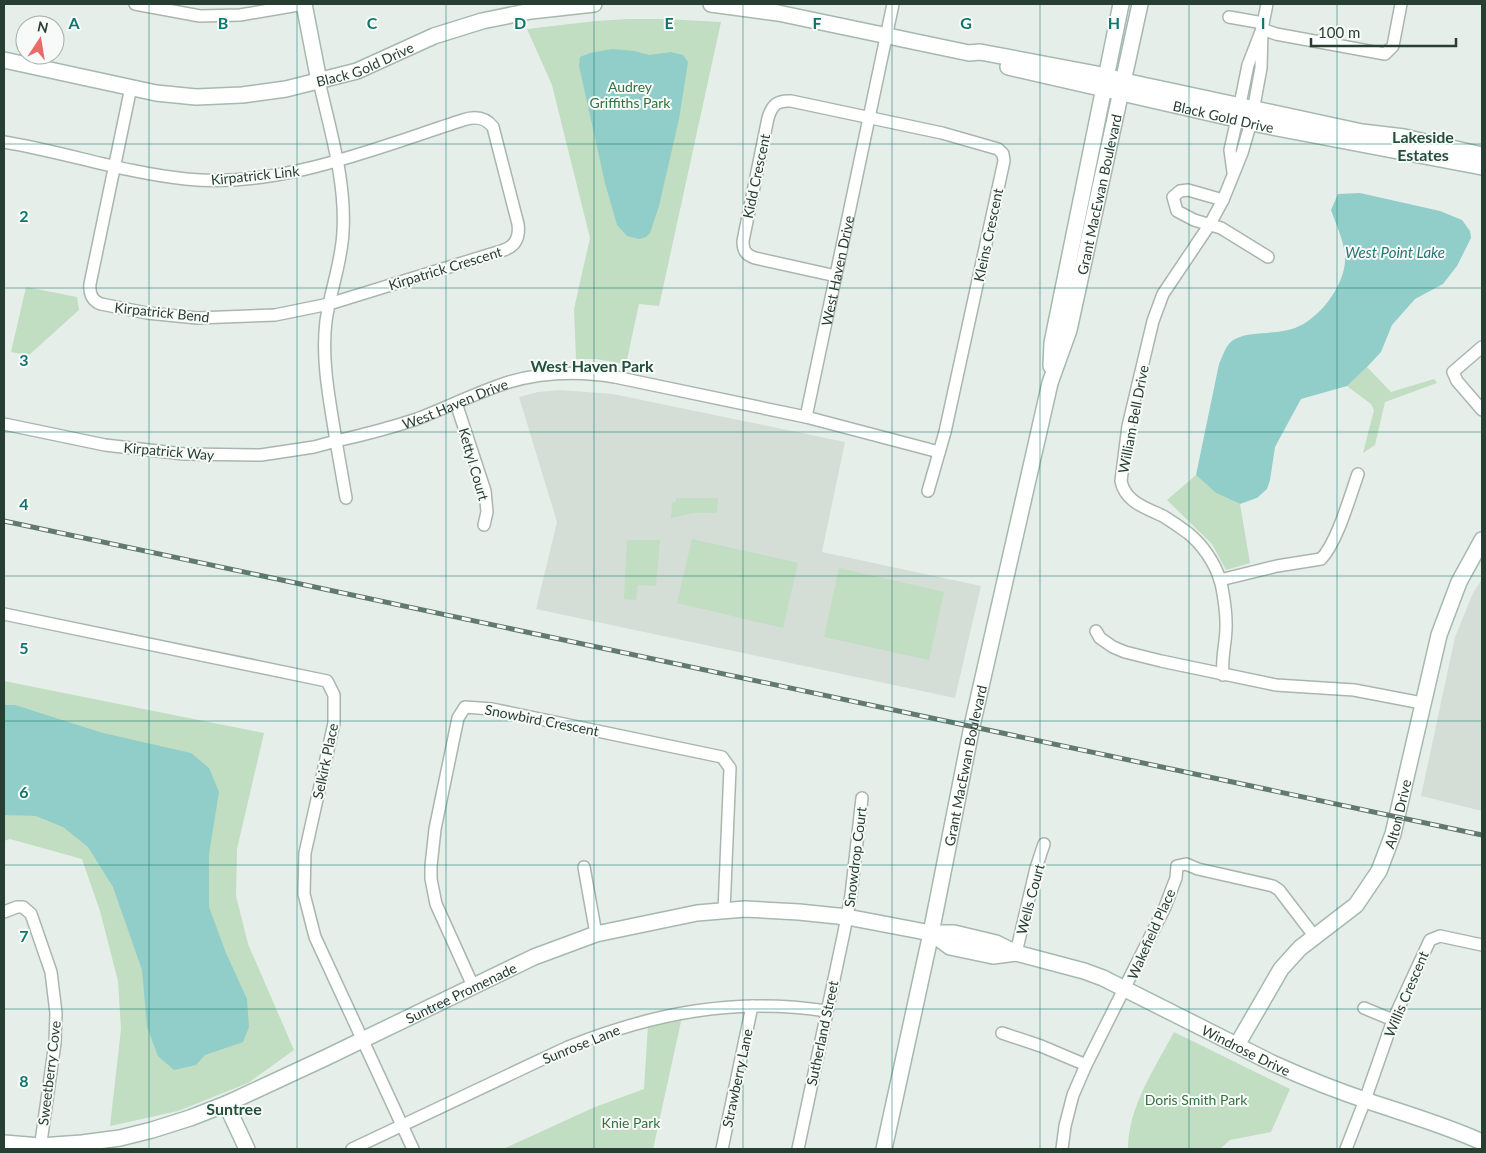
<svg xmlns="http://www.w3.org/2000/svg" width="1486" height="1153" viewBox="0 0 1486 1153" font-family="Lato,sans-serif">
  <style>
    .built { fill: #d4ded7 }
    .green { fill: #c1ddc2 }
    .water { fill: #92cec9 }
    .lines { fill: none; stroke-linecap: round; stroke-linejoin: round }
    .street-casing { stroke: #a9b6ae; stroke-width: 14 }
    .secondary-casing { stroke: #a5b9ae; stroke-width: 18 }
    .street { stroke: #fff; stroke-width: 11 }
    .secondary { stroke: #fff; stroke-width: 15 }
    .rail-casing { stroke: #617a6d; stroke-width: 5 }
    .rail { stroke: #f7faf8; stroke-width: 3; stroke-dasharray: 9; stroke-linecap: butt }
    .grid { fill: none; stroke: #0f766e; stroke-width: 1; stroke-opacity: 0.55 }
    .labels { text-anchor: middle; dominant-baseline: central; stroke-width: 4; stroke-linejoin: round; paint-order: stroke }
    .street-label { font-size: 14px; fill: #263f32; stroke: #f7faf8 }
    .park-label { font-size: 14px; fill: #32743c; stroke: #f7faf8 }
    .water-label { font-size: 15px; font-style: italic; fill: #237872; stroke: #f7faf8 }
    .quarter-label { font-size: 16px; font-weight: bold; fill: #23503a; stroke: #f7faf8 }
    .grid-label { font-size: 16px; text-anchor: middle; font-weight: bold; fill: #0f766e; stroke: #f7faf8; stroke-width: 4; stroke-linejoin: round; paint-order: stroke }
  </style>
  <rect width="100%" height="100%" fill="#e6eee9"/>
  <path class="built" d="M560 390 613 394 845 442 822 552 981 586 955 698 536 609 557 522 519 397 538 392Z
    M1482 579V811L1421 796 1455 637 1473 593Z"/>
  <path class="green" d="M628 19H664L721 22 659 306 639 304 626 364 596 359H576L574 309 590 238 552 85 527 29 596 21Z
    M26 287 77 297 79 310 29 355 11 352Z
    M1367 367 1391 392 1434 379 1437 383 1385 402 1375 445 1363 453 1374 410 1371 404 1347 386Z
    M1196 475 1216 493 1240 504 1250 563 1226 570 1212 544 1167 500Z
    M676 498H718L717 513H694L671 518 672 503 676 501Z
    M692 539 798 563 783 628 677 603Z
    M627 540H660L656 586 638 585 636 600 624 599Z
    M839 568 944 592 929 660 824 637Z
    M4 681 264 733 237 849 236 896 248 944 294 1050 248 1083 178 1111 110 1126 121 1029 118 981 100 911 82 859 10 839 4 841Z
    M682 1017 653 1149H503L595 1107 644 1089 648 1025Z
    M1174 1032 1290 1089 1271 1132 1230 1140 1220 1149H1128C1128 1107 1155 1068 1174 1032Z"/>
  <path class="water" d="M612 49 634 51 649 55 671 52 683 55 688 62 679 119 659 206 650 233 646 237 639 239 627 236 617 225 605 183 579 66 580 57 590 53Z
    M1360 193 1440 211 1462 220 1470 231 1471 238 1457 266 1443 284 1415 299 1392 325 1381 352 1367 367 1347 386 1301 399 1275 447 1270 480 1267 489 1257 498 1240 504 1216 493 1196 475 1219 364C1223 356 1226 343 1235 339 1249 331 1277 335 1295 328 1320 319 1348 282 1345 254 1343 239 1336 224 1331 210L1338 194Z
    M4 705H15L103 733 191 753 209 768 219 792 209 854V907L226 953 247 999 249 1027 243 1042 205 1055 196 1065 174 1070 158 1056 147 1027 142 970 113 887 88 847 63 827 36 816 4 815Z"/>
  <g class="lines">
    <g class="street-casing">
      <g id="street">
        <path d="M135 4 200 16 240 15 304 4"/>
        <path d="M1229 17 1263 23"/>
        <path d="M1262 29 1276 34 1385 54 1393 46 1401 4"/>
        <path id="s1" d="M319 81C330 130 346 181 343 231 342 262 330 291 326 321 321 361 330 402 336 441 363 435 390 428 417 419 448 407 478 392 509 382 544 372 579 371 615 377L806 417 893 4"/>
        <path d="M4 142C65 152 125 173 186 179 279 189 376 148 463 120 475 116 485 117 493 127L518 224C520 238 515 247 501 251L329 304 275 315 197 318 147 313 101 304C92 301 89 293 90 284L131 87"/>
        <path d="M1233 172 1230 150 1237 119 1248 65 1262 29 1267 4"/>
        <path d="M1223 200 1188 190 1180 191 1173 197 1177 211 1194 220 1221 228 1268 257"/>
        <path d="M836 276 755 258C746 255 743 251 743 241L768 118C772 105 777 100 791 101L942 133 998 149 1003 154 1004 161 945 432 928 491"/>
        <path d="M1482 347 1453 372 1457 381 1482 410"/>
        <path d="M456 403 485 491 487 512 484 525"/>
        <path d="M806 417 939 452"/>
        <path d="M4 424 105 445 184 454 261 455 314 447 336 441 346 498"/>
        <path d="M1220 580 1277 566 1321 559C1337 543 1350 496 1358 474"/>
        <path d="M4 614 327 681 334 695V723L305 853 304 894 315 937 413 1149"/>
        <path d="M1096 631 1100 638 1113 647 1125 652 1161 661 1276 685 1354 690 1422 703"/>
        <path d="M1223 675C1221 656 1227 640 1226 622 1226 612 1223 589 1220 580 1215 563 1202 544 1188 533 1180 527 1171 521 1163 516 1146 508 1125 502 1121 481L1128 426 1153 321 1163 294 1210 224 1223 200 1242 153 1251 122 1261 68 1262 29"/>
        <path d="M584 867 596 934"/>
        <path d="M4 912 17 907H23L31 914 51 972 56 1013 55 1043 40 1149"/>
        <path d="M1016 953 1036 868 1044 844"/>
        <path d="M473 986 436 904 431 879V866L435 829 458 718 465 707 492 709 722 757 730 768 724 911"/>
        <path d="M1364 1008 1393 1020"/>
        <path d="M1002 1033 1041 1046 1086 1065"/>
        <path d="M352 1149 568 1047C653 1013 736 997 827 1011"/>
        <path d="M722 1149 752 1006"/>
        <path d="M798 1149 844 932 851 895 862 798"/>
        <path d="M1062 1149 1065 1126 1073 1095 1086 1065 1165 907 1176 878 1177 866 1186 864 1198 869 1273 886 1279 890 1315 937"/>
        <path d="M1346 1149 1365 1100 1393 1020 1430 940 1440 936 1482 945"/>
      </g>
    </g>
    <g class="secondary-casing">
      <g id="secondary">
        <path d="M304 4 319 81"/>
        <path d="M711 4 778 13 969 53 980 52 1102 75 1124 81 1362 132 1404 137 1482 155"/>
        <path id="s2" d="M4 60 156 93 196 97 242 95 286 89 357 71 434 36 482 21 531 11 594 4"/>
        <path id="s3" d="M1008 67 1262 125 1482 167"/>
        <path d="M1051 366 1052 343 1121 4"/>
        <path d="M931 933 950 947 993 956 1016 953"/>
        <path id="s4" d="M1237 1045 1281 969 1300 948 1356 905 1379 871 1393 834 1439 635 1459 582 1482 540"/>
        <path d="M226 1104 247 1149"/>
        <path id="s5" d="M4 1143 40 1146 82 1143 120 1138 152 1130 190 1118 226 1104 325 1058 534 957 596 934 697 913 745 909 799 912 847 917 931 933H954L996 943 1016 953 1084 971 1103 978 1272 1063C1303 1077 1335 1090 1368 1101 1406 1114 1445 1125 1482 1142"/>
        <path id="s6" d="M884 1149 931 933 972 726 1050 383 1069 330 1140 4"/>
      </g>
    </g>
    <use href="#street" class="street"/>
    <use href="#secondary" class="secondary"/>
    <g class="rail-casing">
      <path id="rail" d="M4 521 1482 835"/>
    </g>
    <use href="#rail" class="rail"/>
  </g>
  <path class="grid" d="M149 4V1149M297 4V1149M446 4V1149M594 4V1149M743 4V1149M892 4V1149M1040 4V1149M1189 4V1149M1337 4V1149M4 144H1482M4 288H1482M4 432H1482M4 576H1482M4 721H1482M4 865H1482M4 1009H1482"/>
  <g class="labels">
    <g class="street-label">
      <text stroke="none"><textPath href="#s2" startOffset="369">Black Gold Drive</textPath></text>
      <text stroke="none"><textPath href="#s3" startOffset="221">Black Gold Drive</textPath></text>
      <text transform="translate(255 175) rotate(-6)">Kirpatrick Link</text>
      <text transform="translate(756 176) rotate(-78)">Kidd Crescent</text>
      <text stroke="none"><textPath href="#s6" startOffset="979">Grant MacEwan Boulevard</textPath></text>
      <text transform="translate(988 235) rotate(-78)">Kleins Crescent</text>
      <text transform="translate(445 268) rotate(-17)">Kirpatrick Crescent</text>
      <text stroke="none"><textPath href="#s1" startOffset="1000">West Haven Drive</textPath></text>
      <text transform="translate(162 312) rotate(6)">Kirpatrick Bend</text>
      <text stroke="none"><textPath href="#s1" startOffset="490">West Haven Drive</textPath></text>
      <text transform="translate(1133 419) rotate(-79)">William Bell Drive</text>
      <text transform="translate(169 451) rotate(5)">Kirpatrick Way</text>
      <text transform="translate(474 464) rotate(74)">Kettyl Court</text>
      <text transform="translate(542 720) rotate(11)">Snowbird Crescent</text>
      <text transform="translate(325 761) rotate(-78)">Selkirk Place</text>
      <text stroke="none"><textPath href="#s6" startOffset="392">Grant MacEwan Boulevard</textPath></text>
      <text stroke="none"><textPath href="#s4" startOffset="288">Alton Drive</textPath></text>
      <text transform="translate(855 857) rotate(-83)">Snowdrop Court</text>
      <text transform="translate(1030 899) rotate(-75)">Wells Court</text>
      <text transform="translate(1151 934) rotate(-66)">Wakefield Place</text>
      <text stroke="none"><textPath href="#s5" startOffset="488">Suntree Promenade</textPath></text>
      <text transform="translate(1406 994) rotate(-67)">Willis Crescent</text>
      <text transform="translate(822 1033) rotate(-78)">Sutherland Street</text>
      <text transform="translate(581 1044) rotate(-22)">Sunrose Lane</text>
      <text stroke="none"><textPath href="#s5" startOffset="1314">Windrose Drive</textPath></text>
      <text transform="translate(49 1073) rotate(-83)">Sweetberry Cove</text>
      <text transform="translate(737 1078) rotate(-78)">Strawberry Lane</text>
    </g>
    <g class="park-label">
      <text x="630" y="86">Audrey<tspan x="630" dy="16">Griffiths Park</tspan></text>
      <text x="1196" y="1099">Doris Smith Park</text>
      <text x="631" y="1122">Knie Park</text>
    </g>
    <g class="water-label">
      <text x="1395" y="252">West Point Lake</text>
    </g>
    <g class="quarter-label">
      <text x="1423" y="136">Lakeside<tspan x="1423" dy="18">Estates</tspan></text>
      <text x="592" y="365">West Haven Park</text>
      <text x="234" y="1108">Suntree</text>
    </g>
  </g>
  <g class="grid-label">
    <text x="74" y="29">A</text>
    <text x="223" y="29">B</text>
    <text x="372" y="29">C</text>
    <text x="520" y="29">D</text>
    <text x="669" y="29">E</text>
    <text x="817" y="29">F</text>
    <text x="966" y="29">G</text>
    <text x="1114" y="29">H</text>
    <text x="1263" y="29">I</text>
    <text x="24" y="222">2</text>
    <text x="24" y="366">3</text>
    <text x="24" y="510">4</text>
    <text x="24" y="654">5</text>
    <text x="24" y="798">6</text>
    <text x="24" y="942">7</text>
    <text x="24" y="1087">8</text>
  </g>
  <rect width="1486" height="1153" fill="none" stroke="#263f32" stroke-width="10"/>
  <g transform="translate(40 40) rotate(12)"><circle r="24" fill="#f7faf8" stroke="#a3afa9"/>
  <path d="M0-4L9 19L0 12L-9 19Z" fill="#e96a69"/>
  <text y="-8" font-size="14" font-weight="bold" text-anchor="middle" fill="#263f32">N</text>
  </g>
  <path d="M1311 38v8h145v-8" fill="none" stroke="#263f32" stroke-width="2.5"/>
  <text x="1318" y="38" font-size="15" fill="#263f32" stroke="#f7faf8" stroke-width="4" paint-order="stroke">100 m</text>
</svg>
